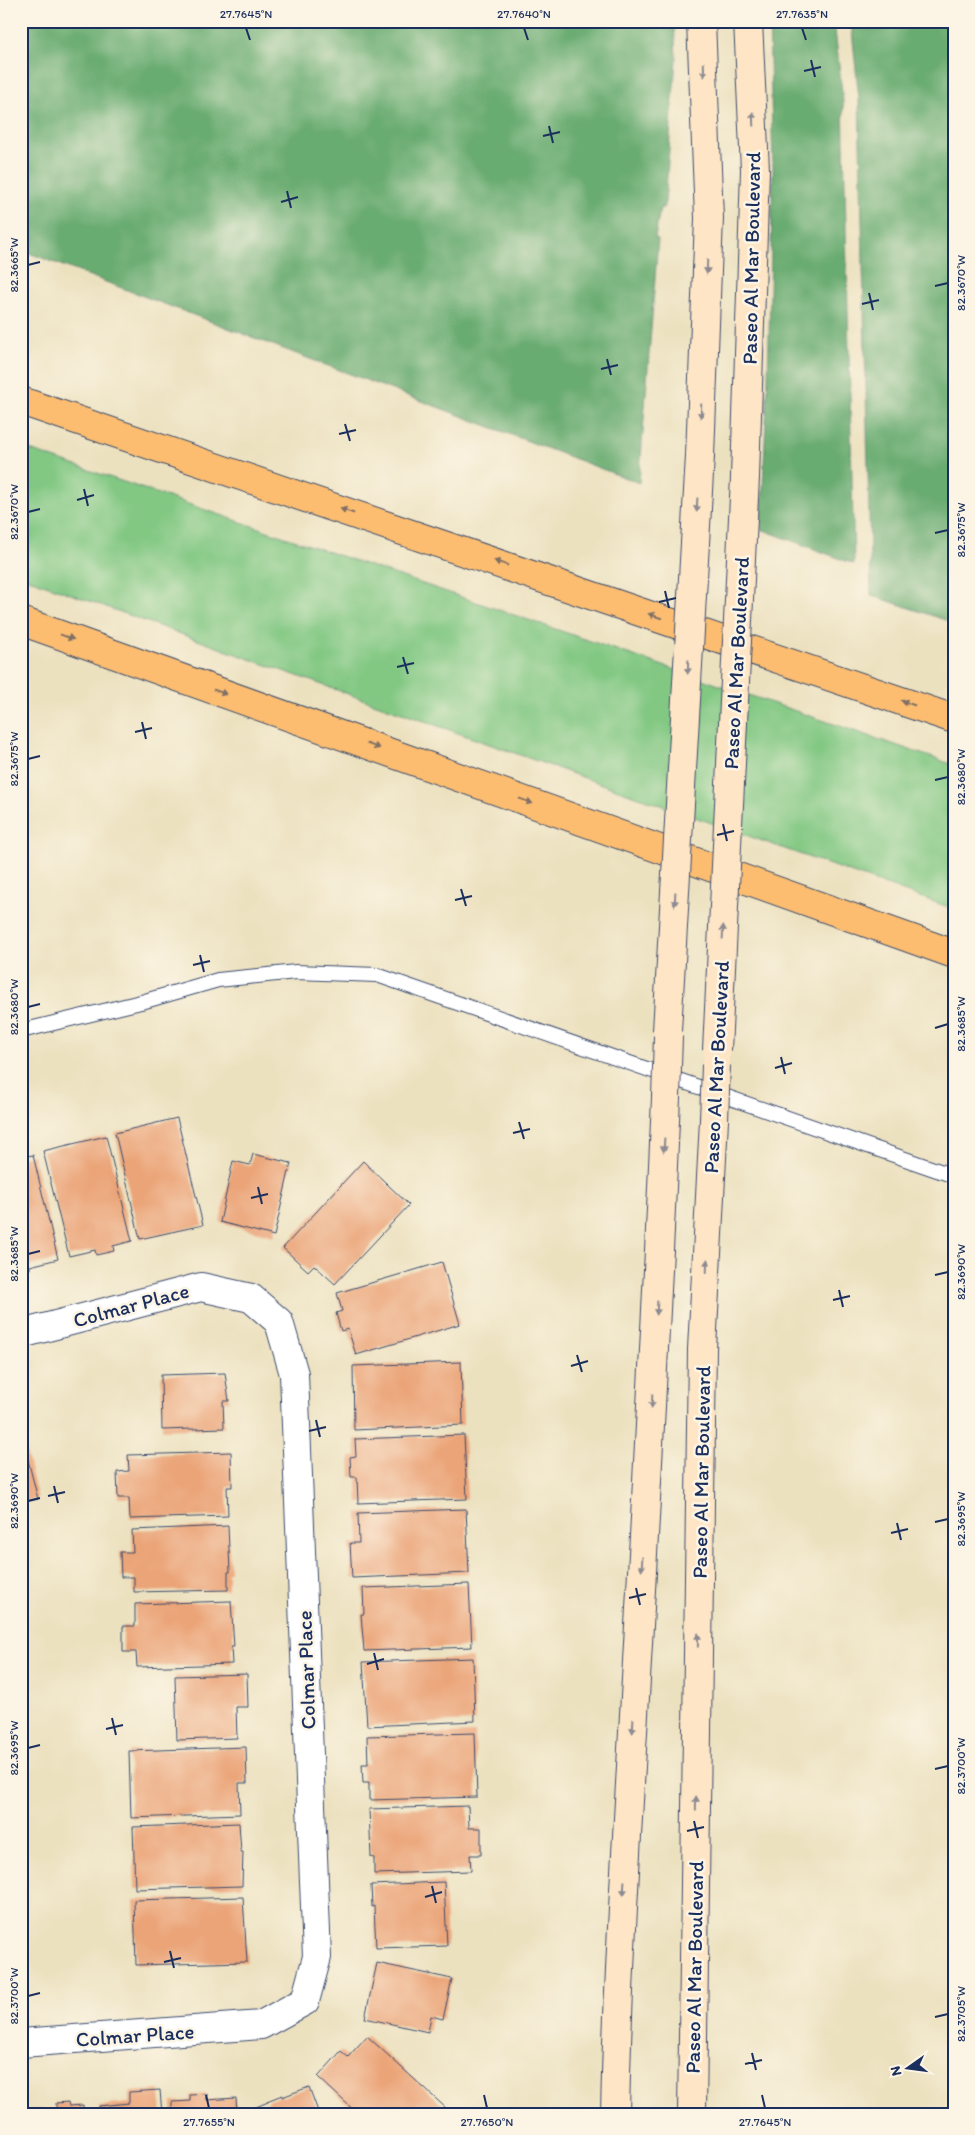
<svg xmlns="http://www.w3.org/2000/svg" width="975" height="2135" viewBox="0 0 975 2135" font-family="Itim,sans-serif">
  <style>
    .green { fill: #82c883; stroke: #4e7c70 }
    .forest { fill: #69ac71; stroke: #426e68 }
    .building { fill: #eba478 }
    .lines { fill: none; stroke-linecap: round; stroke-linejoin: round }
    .service-casing { stroke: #3a4a6d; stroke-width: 16 }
    .minor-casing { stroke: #3a4a6d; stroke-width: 30 }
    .secondary-casing { stroke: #3a4a6d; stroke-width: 30 }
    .motorway-casing { stroke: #3a4a6d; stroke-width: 30 }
    .service { stroke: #fff; stroke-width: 14 }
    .minor { stroke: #fff; stroke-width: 28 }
    .secondary { stroke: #fee5c5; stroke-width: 28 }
    .motorway { stroke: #fcbd6f; stroke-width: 28 }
    .secondary-bridge-casing { stroke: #3a4a6d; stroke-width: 30; stroke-linecap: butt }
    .secondary-bridge { stroke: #fee5c5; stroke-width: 28 }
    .oneway { fill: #8c8a92 }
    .oneway2 { fill: #806f66 }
    .ticks { fill: none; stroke: #1b2f5e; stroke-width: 2 }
    .labels { text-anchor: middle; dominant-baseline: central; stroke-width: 5; stroke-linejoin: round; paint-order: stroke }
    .street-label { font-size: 21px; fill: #1b2f5e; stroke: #fcf5e5 }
    .neatline { fill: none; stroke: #1b2f5e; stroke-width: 2 }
    .ticks-label { font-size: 12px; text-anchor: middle; fill: #1b2f5e }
  </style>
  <rect width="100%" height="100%" fill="#fcf5e5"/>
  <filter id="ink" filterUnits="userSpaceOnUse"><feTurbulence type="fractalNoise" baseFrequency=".02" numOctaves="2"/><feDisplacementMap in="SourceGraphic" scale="10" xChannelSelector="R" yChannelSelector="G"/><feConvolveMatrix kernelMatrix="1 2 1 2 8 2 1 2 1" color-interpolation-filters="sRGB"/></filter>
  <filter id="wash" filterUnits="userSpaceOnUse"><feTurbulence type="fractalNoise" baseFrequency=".0096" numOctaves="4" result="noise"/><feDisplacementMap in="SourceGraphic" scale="20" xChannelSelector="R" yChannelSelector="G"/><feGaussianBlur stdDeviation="1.12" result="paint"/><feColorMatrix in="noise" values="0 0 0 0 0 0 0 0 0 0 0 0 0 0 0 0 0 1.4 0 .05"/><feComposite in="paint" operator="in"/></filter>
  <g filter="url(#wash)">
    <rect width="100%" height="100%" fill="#ece1bf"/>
    <path class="green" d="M21 447 954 765V909L258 662 21 576Z"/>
    <path class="forest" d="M21 21H674L676 59 665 202 663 208H660L655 238 658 239 639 483 21 250Z
      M769 21H834L843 101 854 564 761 529 768 378 773 168Z
      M851 21H954V623L871 595 859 99Z"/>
    <g id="blocks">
      <path class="building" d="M177 1118 203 1225 140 1239 115 1133Z
        M106 1136 132 1241 113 1246 114 1251 96 1255 95 1250 69 1256 43 1151Z
        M253 1154 291 1163 274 1236 220 1222 233 1161 250 1165Z
        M33 1155 58 1259 30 1266V1269L21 1270V1157Z
        M363 1161 409 1205 335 1284 314 1265 308 1271 283 1248Z
        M442 1262 460 1324 356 1355 348 1329 341 1331 336 1313 342 1311 337 1293Z
        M461 1362 463 1425 354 1430 353 1366Z
        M225 1373 229 1401H223L224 1428 162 1430 161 1375Z
        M21 1433 38 1499 23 1502 26 1514 21 1516Z
        M464 1435 467 1499 358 1503 357 1477H351L350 1457 356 1456 355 1439Z
        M231 1452 232 1487H227L228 1516 130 1519 129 1498H118L117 1472 129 1471 128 1455Z
        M466 1509 469 1573 352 1578 350 1543H359L358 1513Z
        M228 1526 230 1572H228V1590L134 1592V1577H121L120 1552H133L132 1530Z
        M469 1584 472 1647 364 1651 361 1614H364L363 1588Z
        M231 1601 234 1647H231L232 1664 137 1667 136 1652H123V1626H135V1604Z
        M473 1658 475 1721 367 1726 363 1662Z
        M247 1674 248 1707H236L237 1738 177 1740 175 1676Z
        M475 1733 477 1797 369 1800V1783H363L362 1764H368L367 1736Z
        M246 1747 247 1783H239L240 1814 131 1818 129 1751Z
        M468 1806 469 1828H481V1855H470L471 1871 374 1874V1858L371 1857 369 1809Z
        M239 1823 241 1852H243L242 1886 135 1889 133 1827Z
        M444 1882 447 1946 376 1948 374 1906 372 1907 371 1885Z
        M243 1897 247 1962 136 1965 134 1900Z
        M377 1963 452 1979 443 2019 431 2016 428 2032 365 2018Z
        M367 2036 447 2109 443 2114H358L318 2077 341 2051 348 2057Z
        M309 2087 319 2114H250L249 2110 268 2102 267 2101 282 2095V2097Z
        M160 2090 162 2114H100L99 2106 129 2103V2092Z
        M207 2094V2100L236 2098 237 2114H172V2102L190 2101V2095Z
        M68 2102 69 2106 83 2105 84 2114H28L27 2110 56 2109V2103Z"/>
    </g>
  </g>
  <g filter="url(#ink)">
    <use href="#blocks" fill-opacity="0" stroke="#3a4a6d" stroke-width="1"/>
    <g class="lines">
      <g class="service-casing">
        <path id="service" d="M21 1031 145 1001 218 980 296 972 377 975 954 1176"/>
      </g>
      <g class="minor-casing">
        <path id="minor" d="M21 1334 201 1287 251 1298 279 1322 294 1374 317 1957 305 2001 261 2025 21 2043"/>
      </g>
      <g class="secondary-casing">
        <path id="secondary" d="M700 456 709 218 701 21
          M745 477 755 170 748 21
          M615 2114C618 1969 628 1824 636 1679 647 1485 658 1291 666 1097
          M692 2114 702 1349 714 1120"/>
      </g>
      <g class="motorway-casing">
        <path id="motorway" d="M21 401 954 719
          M21 621 954 954"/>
      </g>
      <use href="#service" class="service"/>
      <use href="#minor" class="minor"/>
      <use href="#secondary" class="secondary"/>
      <use href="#motorway" class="motorway"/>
      <g class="secondary-bridge-casing">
        <path id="secondary-bridge" d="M667 1031 700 456
          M717 1050 745 477
          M666 1097 668 1036
          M714 1120 716 1065"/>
      </g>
      <use href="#secondary-bridge" class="secondary-bridge"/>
    </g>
    <defs><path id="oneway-solid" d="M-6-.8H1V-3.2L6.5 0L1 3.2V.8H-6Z" transform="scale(1.25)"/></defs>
    <g class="oneway">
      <use href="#oneway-solid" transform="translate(704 70) rotate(88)"/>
      <use href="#oneway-solid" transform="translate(753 119) rotate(-92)"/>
      <use href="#oneway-solid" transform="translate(707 267) rotate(92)"/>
      <use href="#oneway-solid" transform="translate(701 411) rotate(92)"/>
      <use href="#oneway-solid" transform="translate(697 505) rotate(93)"/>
      <use href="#oneway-solid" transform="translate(688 667) rotate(93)"/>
      <use href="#oneway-solid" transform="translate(675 899) rotate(93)"/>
      <use href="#oneway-solid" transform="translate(723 932) rotate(-87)"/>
      <use href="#oneway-solid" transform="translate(664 1145) rotate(93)"/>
      <use href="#oneway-solid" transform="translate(707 1266) rotate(-87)"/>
      <use href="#oneway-solid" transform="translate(657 1308) rotate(93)"/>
      <use href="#oneway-solid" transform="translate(652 1401) rotate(93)"/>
      <use href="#oneway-solid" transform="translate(642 1564) rotate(93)"/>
      <use href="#oneway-solid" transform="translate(698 1640) rotate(-89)"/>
      <use href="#oneway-solid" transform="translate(633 1726) rotate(93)"/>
      <use href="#oneway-solid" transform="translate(696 1803) rotate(-89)"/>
      <use href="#oneway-solid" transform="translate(624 1888) rotate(93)"/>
    </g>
    <g class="oneway2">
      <use href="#oneway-solid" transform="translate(347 511) rotate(-161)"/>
      <use href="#oneway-solid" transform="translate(501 563) rotate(-161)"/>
      <use href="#oneway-solid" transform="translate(655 616) rotate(-161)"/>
      <use href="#oneway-solid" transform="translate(67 637) rotate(20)"/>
      <use href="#oneway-solid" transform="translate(220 692) rotate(20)"/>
      <use href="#oneway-solid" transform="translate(908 703) rotate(-161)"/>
      <use href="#oneway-solid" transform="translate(373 746) rotate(20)"/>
      <use href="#oneway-solid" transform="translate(526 801) rotate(20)"/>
    </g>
  </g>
  <path class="ticks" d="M246 28 250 40M524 28 528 40M802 28 806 40M811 60 815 77M804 71 821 67M549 126 553 143M543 136 560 132M287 191 291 208M281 202 298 197M28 265 40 262M935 286 948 283M869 293 873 310M862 304 879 300M607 359 611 375M601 369 618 365M345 424 350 441M339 434 356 430M84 489 88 506M77 500 94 495M28 512 40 509M935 533 948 530M665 591 669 608M659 602 676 598M403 657 408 674M397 667 414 663M142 722 146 739M135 732 152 728M28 759 40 756M935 780 948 777M723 824 727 841M717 835 734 831M461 889 466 906M455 900 472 896M200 955 204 972M193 965 210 961M28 1007 40 1004M935 1028 948 1024M781 1057 785 1074M775 1068 792 1063M519 1122 524 1139M513 1133 530 1129M258 1187 262 1204M251 1198 268 1194M28 1254 40 1251M935 1275 948 1272M839 1290 843 1307M833 1300 850 1296M577 1355 582 1372M571 1366 588 1361M316 1420 320 1437M309 1431 326 1427M54 1486 58 1503M48 1496 65 1492M28 1501 40 1498M935 1522 948 1519M897 1523 901 1540M891 1533 908 1529M636 1588 640 1605M629 1598 646 1594M374 1653 378 1670M367 1664 384 1659M112 1718 116 1735M106 1729 123 1725M28 1748 40 1745M935 1769 948 1766M694 1821 698 1838M687 1831 704 1827M432 1886 436 1903M425 1897 442 1892M170 1951 174 1968M164 1962 181 1958M28 1996 40 1993M935 2017 948 2014M752 2053 756 2070M745 2064 762 2060M206 2095 209 2108M484 2095 487 2108M762 2095 765 2108"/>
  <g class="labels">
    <g class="street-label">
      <text transform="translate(751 258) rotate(-89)">Paseo Al Mar Boulevard</text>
      <text transform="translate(736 663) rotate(-87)">Paseo Al Mar Boulevard</text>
      <text transform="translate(716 1067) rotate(-87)">Paseo Al Mar Boulevard</text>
      <text transform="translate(131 1305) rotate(-15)">Colmar Place</text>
      <text transform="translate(701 1472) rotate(-89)">Paseo Al Mar Boulevard</text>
      <text transform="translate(306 1670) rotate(-92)">Colmar Place</text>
      <text transform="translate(694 1967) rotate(-89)">Paseo Al Mar Boulevard</text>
      <text transform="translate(135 2035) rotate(-4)">Colmar Place</text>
    </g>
  </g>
  <rect width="975" height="2135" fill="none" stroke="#fcf5e5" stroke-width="55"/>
  <g transform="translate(908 2068) rotate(256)" stroke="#fcf5e5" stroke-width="4" paint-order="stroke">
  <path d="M0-4L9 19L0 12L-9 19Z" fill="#1b2f5e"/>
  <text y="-8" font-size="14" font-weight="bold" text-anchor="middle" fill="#1b2f5e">N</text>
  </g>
  <rect x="28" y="28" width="920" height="2080" class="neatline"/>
  <g class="ticks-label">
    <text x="246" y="18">27.7645°N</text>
    <text x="524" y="18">27.7640°N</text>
    <text x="802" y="18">27.7635°N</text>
    <text transform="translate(14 265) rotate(-90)" y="4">82.3665°W</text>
    <text transform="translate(961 283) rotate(-90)" y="4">82.3670°W</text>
    <text transform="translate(14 512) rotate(-90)" y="4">82.3670°W</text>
    <text transform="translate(961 530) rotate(-90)" y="4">82.3675°W</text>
    <text transform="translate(14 759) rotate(-90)" y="4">82.3675°W</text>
    <text transform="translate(961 777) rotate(-90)" y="4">82.3680°W</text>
    <text transform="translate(14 1007) rotate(-90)" y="4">82.3680°W</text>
    <text transform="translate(961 1024) rotate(-90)" y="4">82.3685°W</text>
    <text transform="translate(14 1254) rotate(-90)" y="4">82.3685°W</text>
    <text transform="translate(961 1272) rotate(-90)" y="4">82.3690°W</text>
    <text transform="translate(14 1501) rotate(-90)" y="4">82.3690°W</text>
    <text transform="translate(961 1519) rotate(-90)" y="4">82.3695°W</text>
    <text transform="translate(14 1748) rotate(-90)" y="4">82.3695°W</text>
    <text transform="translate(961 1766) rotate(-90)" y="4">82.3700°W</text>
    <text transform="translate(14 1996) rotate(-90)" y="4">82.3700°W</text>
    <text transform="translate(961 2014) rotate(-90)" y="4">82.3705°W</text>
    <text x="209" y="2126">27.7655°N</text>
    <text x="487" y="2126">27.7650°N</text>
    <text x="765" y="2126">27.7645°N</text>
  </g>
</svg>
